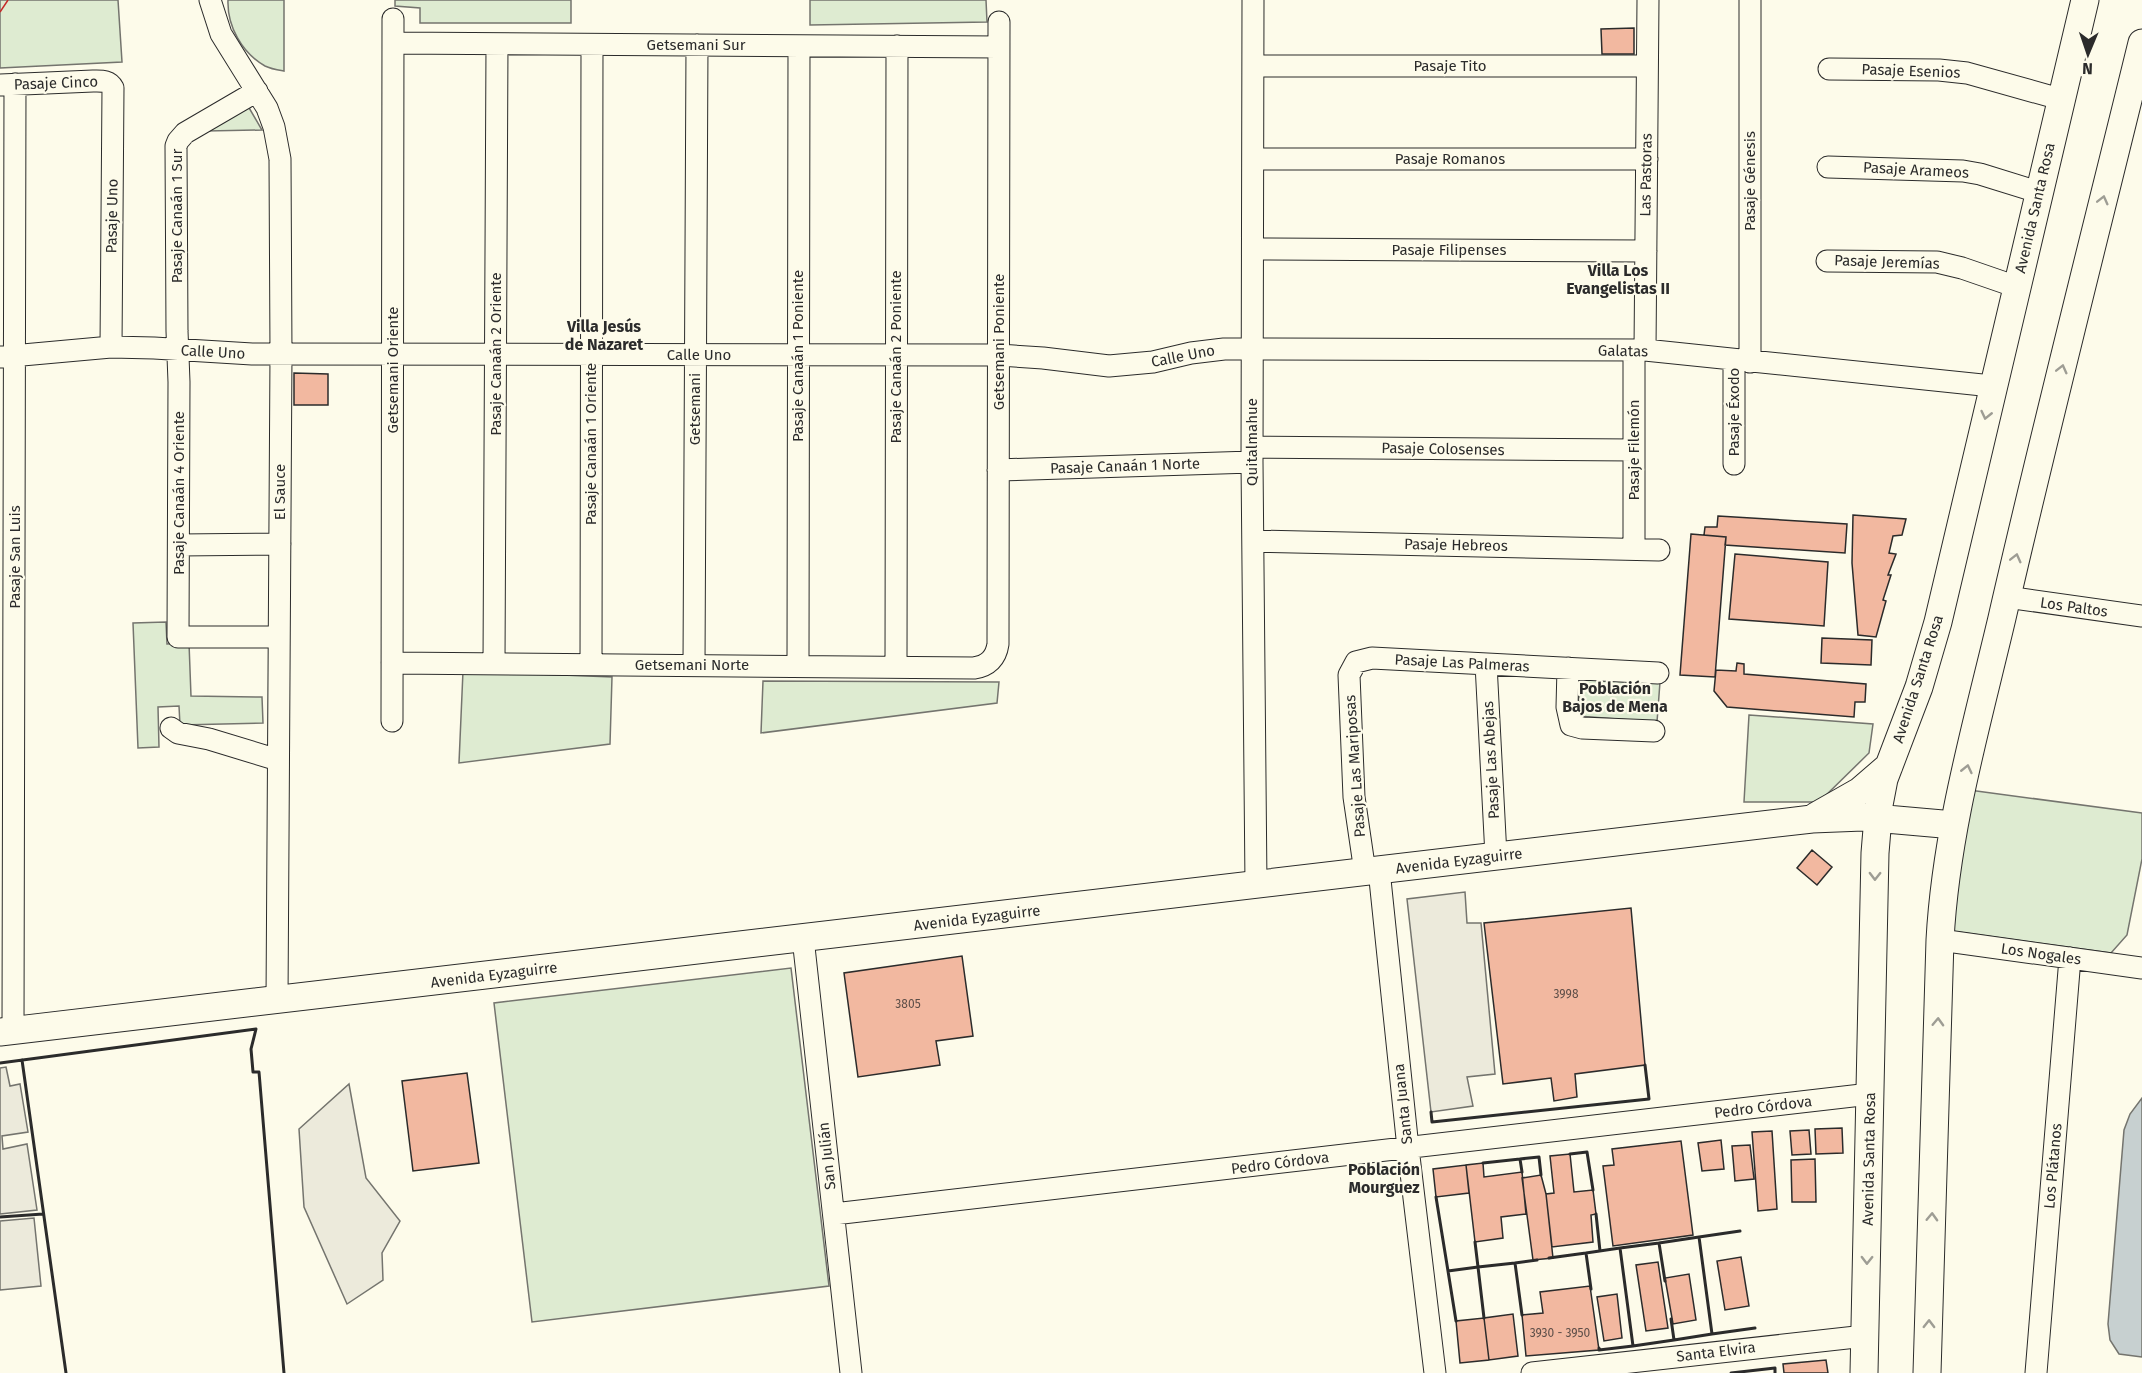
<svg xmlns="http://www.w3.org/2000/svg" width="2142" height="1373" viewBox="0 0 2142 1373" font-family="'Fira Sans',sans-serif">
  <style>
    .green { fill: #deebd1; stroke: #74746e; stroke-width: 1.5 }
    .parking { fill: #eceadb; stroke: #74746e; stroke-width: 1.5 }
    .water { fill: #c7d0d0; stroke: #74746e; stroke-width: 1.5 }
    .building { fill: #f2b8a0; stroke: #2b2b2b; stroke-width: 1.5 }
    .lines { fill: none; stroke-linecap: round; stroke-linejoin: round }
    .minor-casing { stroke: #2b2b2b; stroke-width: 23 }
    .major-casing { stroke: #2b2b2b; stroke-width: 29 }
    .minor { stroke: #fdfbea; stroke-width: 21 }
    .major { stroke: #fdfbea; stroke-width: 27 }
    .wall { stroke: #2b2b2b; stroke-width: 3 }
    .power { stroke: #c62828; stroke-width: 1.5; stroke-dasharray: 21 4.5 3 4.5; stroke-linecap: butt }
    .oneway { stroke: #9e9d94 }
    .labels { text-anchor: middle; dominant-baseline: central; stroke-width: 4.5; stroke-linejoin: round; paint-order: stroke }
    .number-label { font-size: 12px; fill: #5d4e48 }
    .street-label { font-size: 15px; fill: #2b2b2b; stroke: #fdfbea }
    .neighbourhood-label { font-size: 16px; font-weight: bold; fill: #2b2b2b; stroke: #fdfbea }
  </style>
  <rect width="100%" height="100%" fill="#fdfbea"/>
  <path class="green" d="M0 0H118L122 62 0 68Z
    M228 0H284V71C278 70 271 69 265 66 242 53 227 26 228 0Z
    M395 0H571V23H420V8L395 6Z
    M810 0H986L987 22 810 25Z
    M248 106 262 130 207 131Z
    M166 622 167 644 189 643 191 696 262 697 263 723 180 725 179 706 158 707 159 747 138 748 133 623Z
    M463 671 612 677 610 744 459 763Z
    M1580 676 1660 682 1657 722 1578 716Z
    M763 681 999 682 997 703 761 733Z
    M1749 715 1873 724 1869 753 1819 802H1744Z
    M1969 790 2142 813V859L2127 935 2111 953 1951 931Z
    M791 968 829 1286 532 1322 494 1003Z"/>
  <path class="parking" d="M1465 892 1467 923H1481L1495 1074 1467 1077 1473 1106 1431 1112 1407 899Z
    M6 1067 10 1086 20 1084 28 1132 2 1136 3 1149 27 1144 37 1210 0 1214V1068Z
    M349 1084 366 1178 400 1221 382 1253 383 1280 347 1304 304 1207 299 1129Z
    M34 1218 41 1286 0 1290V1221Z"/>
  <path class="water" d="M2142 1098V1357L2119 1354 2110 1340 2108 1324 2124 1130 2130 1114Z"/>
  <path class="building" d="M1634 28V54H1602L1601 29Z
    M294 373 328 374V405H294Z
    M1853 515 1906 519 1902 535 1893 536 1889 553 1896 554 1888 575H1891L1883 600 1886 601 1876 637 1858 635 1852 563Z
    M1718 516 1847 524 1845 553 1725 545 1726 537 1704 535 1705 527H1717Z
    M1691 534 1726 537 1715 677 1680 675Z
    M1735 554 1828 562 1824 626 1729 619Z
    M1822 638 1872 640 1871 665 1821 663Z
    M1737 663 1744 664V674L1866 684 1865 702H1855L1854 717 1727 707 1714 691 1716 670 1736 671Z
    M1812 850 1832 867 1817 885 1797 868Z
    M1631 908 1645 1065 1575 1074 1577 1097 1554 1101 1551 1078 1503 1084 1484 923Z
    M962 956 973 1036 936 1041 940 1065 858 1077 844 973Z
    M467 1073 479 1163 413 1171 402 1081Z
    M1842 1128 1843 1153 1816 1154 1815 1129Z
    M1809 1130 1811 1154 1792 1155 1790 1131Z
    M1772 1131 1777 1209 1758 1211 1752 1132Z
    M1721 1140 1724 1169 1702 1171 1698 1143Z
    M1681 1141 1693 1235 1613 1246 1603 1166 1614 1165 1612 1149Z
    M1750 1145 1754 1179 1735 1181 1732 1146Z
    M1570 1154 1574 1192 1593 1190 1596 1214 1591 1215 1593 1242 1552 1247 1546 1194 1554 1193 1550 1156Z
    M1815 1159 1816 1202H1792L1791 1160Z
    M1483 1163 1484 1177 1522 1172 1526 1214 1501 1217 1503 1238 1475 1242 1466 1165Z
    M1466 1165 1469 1193 1436 1197 1433 1169Z
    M1541 1175 1546 1194 1553 1258 1533 1260 1522 1178Z
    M1741 1257 1749 1306 1725 1310 1717 1261Z
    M1658 1262 1668 1328 1646 1331 1636 1265Z
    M1689 1274 1696 1320 1673 1324 1665 1278Z
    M1590 1286 1599 1350 1526 1356 1522 1315 1543 1313 1540 1292Z
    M1617 1294 1622 1338 1604 1341 1597 1297Z
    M1513 1314 1518 1356 1489 1360 1484 1318Z
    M1484 1318 1489 1360 1460 1363 1456 1321Z
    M1826 1360 1828 1373H1784L1783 1364Z"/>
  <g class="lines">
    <g class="minor-casing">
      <path id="minor" d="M210 0 221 34 267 108 274 127 280 159 281 354 277 1001
        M1253 0 1252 462 1256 885
        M1750 0V362
        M393 43 999 47
        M1253 66H1647
        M1829 69 1939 70 1967 73 2060 99
        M0 85 93 81C101 81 109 80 113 88L111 347
        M257 91 185 133 178 141 176 146 177 331 179 382 178 637H279
        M1253 159H1647
        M1828 167 1963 171 1980 174 2038 192
        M1253 249 1646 251
        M1827 261 1937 262 1962 268 2017 287
        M1634 350V549
        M1645 350 1648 0
        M0 357 111 347 154 348 252 354 999 355 1043 358 1109 366 1153 362 1191 353 1224 349 1645 350 1992 386
        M1734 360V464
        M1252 447 1634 450
        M998 470 1252 462
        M1253 541 1659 550
        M179 545 280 544
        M2007 597 2142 616
        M392 663 974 668C988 666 996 658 998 644L999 22
        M494 663 497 44
        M591 664 592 45
        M1486 664 1496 856
        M694 665 697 45
        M798 666 799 46
        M896 667 897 46
        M1568 668 1567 707 1571 725 1582 728 1654 731
        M392 721 393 19
        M171 728 178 733 209 739 278 760
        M1379 870 1408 1148 1435 1373
        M1365 872 1354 797 1349 675 1356 662 1372 658 1658 673
        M803 938 851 1373
        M1940 940 2142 968
        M13 1031 15 84
        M834 1214 1870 1094
        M1532 1373 1865 1336
        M2036 1373 2070 958"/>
    </g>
    <g class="major-casing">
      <path id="major" d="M1816 816 1860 791 1889 766
        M0 1032 1812 819 1863 817 1954 825
        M1864 1373 1875 853 1879 805 1884 779 1919 687 1938 622 2085 0
        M1927 1373 1940 940C1946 830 1977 724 2002 618 2046 426 2095 235 2142 43"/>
    </g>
    <use href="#minor" class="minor"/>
    <use href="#major" class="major"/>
    <path class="wall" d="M22 1060 66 1373
      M0 1063 256 1029 251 1049 253 1072H259L284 1373
      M1431 1112 1432 1122 1649 1099 1645 1065
      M1570 1154 1587 1152 1593 1190
      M1483 1163 1520 1159
      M1522 1172 1520 1159 1539 1157 1541 1175
      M1436 1197 1448 1271
      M1596 1214 1600 1251
      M0 1217 43 1214
      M1740 1231 1699 1237 1712 1334 1755 1328
      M1659 1243 1620 1248 1633 1346 1674 1340
      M1549 1258 1586 1253
      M1665 1281 1659 1243 1699 1237
      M1591 1289 1586 1253 1620 1248
      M1522 1315 1515 1263 1537 1260
      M1484 1318 1478 1267 1515 1263
      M1671 1319 1674 1340 1712 1334
      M1456 1321 1448 1271 1478 1267 1475 1242
      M1599 1348V1350L1633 1346
      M1731 1373 1775 1368V1373"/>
    <path class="power" d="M0 12 8 0"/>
  </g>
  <defs><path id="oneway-chevron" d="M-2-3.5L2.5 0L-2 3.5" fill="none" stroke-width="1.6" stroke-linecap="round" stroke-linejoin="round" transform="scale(1.5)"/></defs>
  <g class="oneway">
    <use href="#oneway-chevron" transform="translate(2103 200) rotate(-76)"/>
    <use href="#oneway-chevron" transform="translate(2062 369) rotate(-76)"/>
    <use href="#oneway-chevron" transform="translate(1986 415) rotate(103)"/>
    <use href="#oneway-chevron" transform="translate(2016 558) rotate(-76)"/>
    <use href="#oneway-chevron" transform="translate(1967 769) rotate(-77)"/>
    <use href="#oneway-chevron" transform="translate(1875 876) rotate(91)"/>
    <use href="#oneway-chevron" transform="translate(1938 1022) rotate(-88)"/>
    <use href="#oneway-chevron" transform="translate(1932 1217) rotate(-88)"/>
    <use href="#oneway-chevron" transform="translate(1867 1260) rotate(91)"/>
    <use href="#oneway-chevron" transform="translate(1929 1324) rotate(-89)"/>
  </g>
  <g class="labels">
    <g class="number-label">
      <text x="1566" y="994">3998</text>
      <text x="908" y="1004">3805</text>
      <text x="1560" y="1333">3930 - 3950</text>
    </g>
    <g class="street-label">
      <text x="696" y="45">Getsemani Sur</text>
      <text x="1450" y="66">Pasaje Tito</text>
      <text transform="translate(1911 71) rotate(2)">Pasaje Esenios</text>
      <text transform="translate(56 83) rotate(-2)">Pasaje Cinco</text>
      <text x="1450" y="159">Pasaje Romanos</text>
      <text transform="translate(1916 170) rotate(3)">Pasaje Arameos</text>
      <text transform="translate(1646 175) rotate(-89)">Las Pastoras</text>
      <text transform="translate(1750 181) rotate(-90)">Pasaje Génesis</text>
      <text transform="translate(2035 208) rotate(-77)">Avenida Santa Rosa</text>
      <text transform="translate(112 216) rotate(-89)">Pasaje Uno</text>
      <text transform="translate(177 216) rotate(-90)">Pasaje Canaán 1 Sur</text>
      <text x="1449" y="250">Pasaje Filipenses</text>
      <text transform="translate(1887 262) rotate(2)">Pasaje Jeremías</text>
      <text transform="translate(999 342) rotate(-90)">Getsemani Poniente</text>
      <text transform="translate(1623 351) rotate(1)">Galatas</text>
      <text transform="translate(213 352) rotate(3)">Calle Uno</text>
      <text transform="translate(496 354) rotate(-90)">Pasaje Canaán 2 Oriente</text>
      <text x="699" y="355">Calle Uno</text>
      <text transform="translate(798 356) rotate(-90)">Pasaje Canaán 1 Poniente</text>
      <text transform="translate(1183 356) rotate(-11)">Calle Uno</text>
      <text transform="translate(896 357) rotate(-90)">Pasaje Canaán 2 Poniente</text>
      <text transform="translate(393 370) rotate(-90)">Getsemani Oriente</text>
      <text transform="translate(695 409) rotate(-90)">Getsemani</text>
      <text transform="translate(1734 412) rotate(-90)">Pasaje Éxodo</text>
      <text transform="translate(1252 442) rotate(-90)">Quitalmahue</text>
      <text transform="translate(591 444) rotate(-90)">Pasaje Canaán 1 Oriente</text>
      <text transform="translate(1443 449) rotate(1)">Pasaje Colosenses</text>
      <text transform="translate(1634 450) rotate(-90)">Pasaje Filemón</text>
      <text transform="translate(1125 466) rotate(-2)">Pasaje Canaán 1 Norte</text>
      <text transform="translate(280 492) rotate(-90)">El Sauce</text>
      <text transform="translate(179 493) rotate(-90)">Pasaje Canaán 4 Oriente</text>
      <text transform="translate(1456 545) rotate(1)">Pasaje Hebreos</text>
      <text transform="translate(15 557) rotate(-90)">Pasaje San Luis</text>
      <text transform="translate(2074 607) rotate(8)">Los Paltos</text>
      <text transform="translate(1462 663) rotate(3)">Pasaje Las Palmeras</text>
      <text x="692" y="665">Getsemani Norte</text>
      <text transform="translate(1918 679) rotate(-72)">Avenida Santa Rosa</text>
      <text transform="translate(1491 760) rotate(-93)">Pasaje Las Abejas</text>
      <text transform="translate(1355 766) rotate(-94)">Pasaje Las Mariposas</text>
      <text transform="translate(1459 861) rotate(-7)">Avenida Eyzaguirre</text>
      <text transform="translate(977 918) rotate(-7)">Avenida Eyzaguirre</text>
      <text transform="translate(2041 954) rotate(8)">Los Nogales</text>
      <text transform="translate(494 975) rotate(-7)">Avenida Eyzaguirre</text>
      <text transform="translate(1403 1104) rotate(-96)">Santa Juana</text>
      <text transform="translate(1763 1107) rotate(-7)">Pedro Córdova</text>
      <text transform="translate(827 1156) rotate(-96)">San Julián</text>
      <text transform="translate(1869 1159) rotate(-89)">Avenida Santa Rosa</text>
      <text transform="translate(1280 1163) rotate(-7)">Pedro Córdova</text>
      <text transform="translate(2053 1166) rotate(-85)">Los Plátanos</text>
      <text transform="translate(1716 1352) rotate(-7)">Santa Elvira</text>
    </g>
    <g class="neighbourhood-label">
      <text x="1618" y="270">Villa Los<tspan x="1618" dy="18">Evangelistas II</tspan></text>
      <text x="604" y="326">Villa Jesús<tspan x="604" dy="18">de Nazaret</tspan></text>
      <text x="1615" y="688">Población<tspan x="1615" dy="18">Bajos de Mena</tspan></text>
      <text x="1384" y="1169">Población<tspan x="1384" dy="18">Mourguez</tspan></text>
    </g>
  </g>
  <g transform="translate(2088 54) rotate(182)" stroke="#fdfbea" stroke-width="4.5" paint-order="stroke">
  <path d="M0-4.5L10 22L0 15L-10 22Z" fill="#2b2b2b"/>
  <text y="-9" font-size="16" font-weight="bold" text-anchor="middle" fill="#2b2b2b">N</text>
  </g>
</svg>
